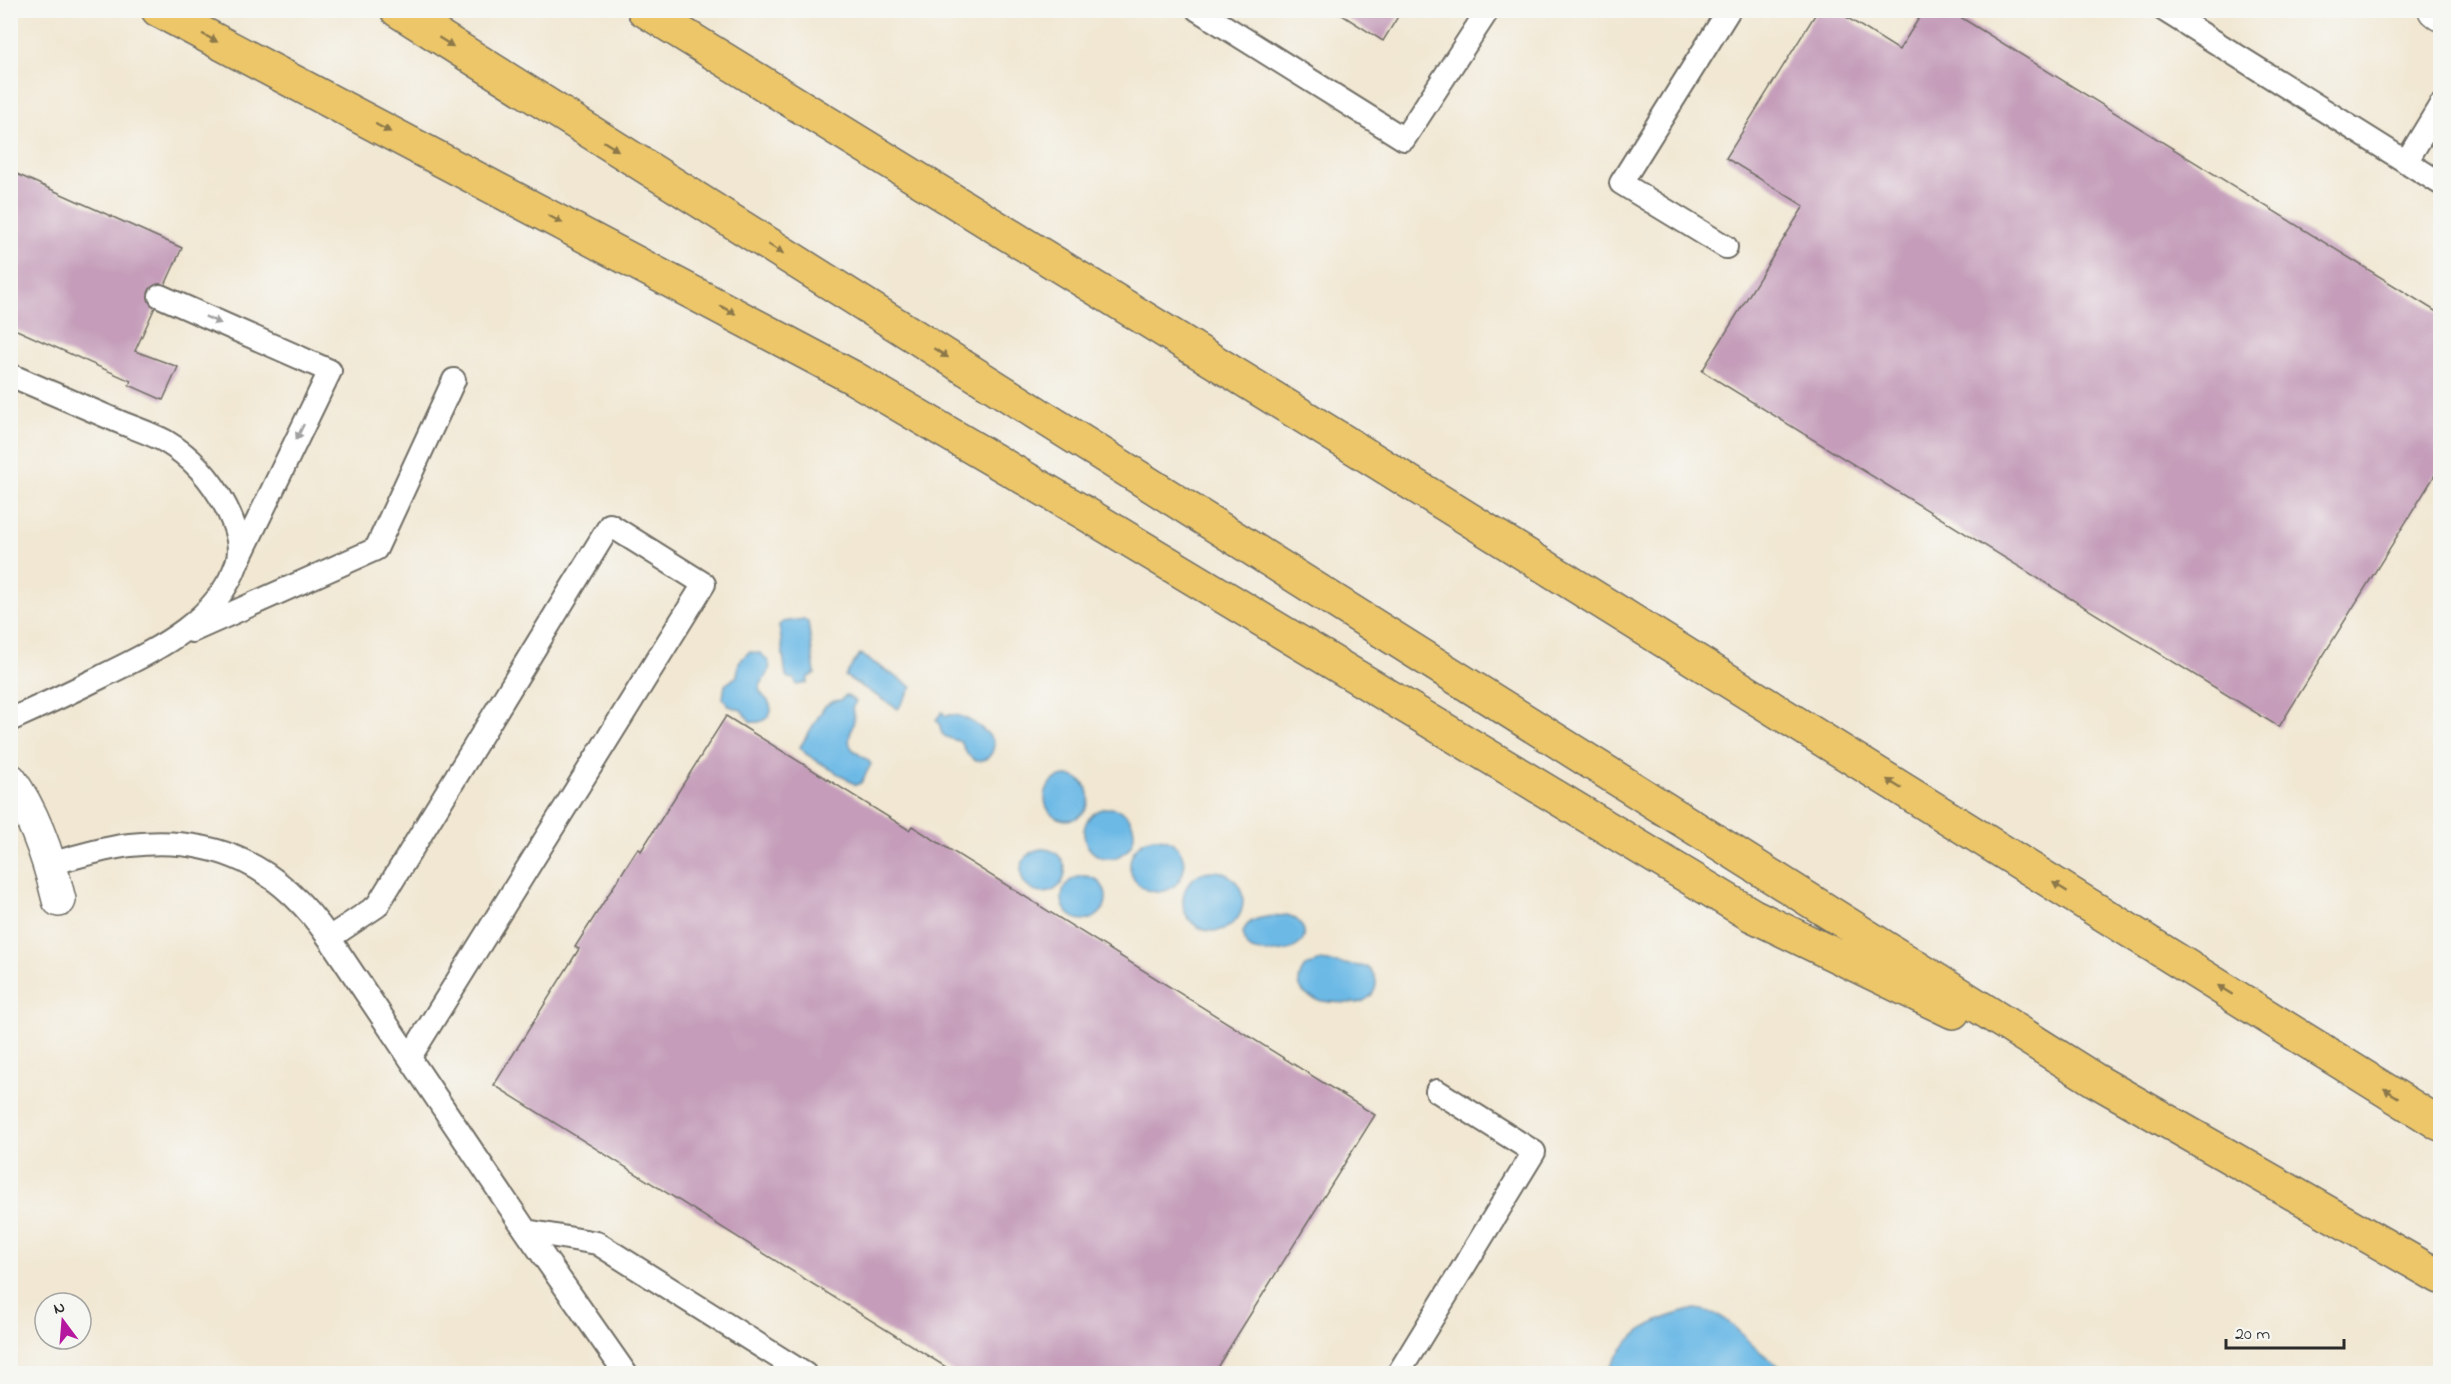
<svg xmlns="http://www.w3.org/2000/svg" width="2451" height="1384" viewBox="0 0 2451 1384" font-family="'Indie Flower',sans-serif">
  <style>
    .water { fill: #6cb9e6; stroke: #4c7288; stroke-width: 1.5 }
    .building { fill: #c59dba }
    .lines { fill: none; stroke-linecap: round; stroke-linejoin: round }
    .lane-casing { stroke: #706d65; stroke-width: 26 }
    .street-casing { stroke: #706d65; stroke-width: 36 }
    .highway-casing { stroke: #706d65; stroke-width: 36 }
    .lane { stroke: #fff; stroke-width: 22 }
    .street { stroke: #fff; stroke-width: 33 }
    .highway { stroke: #ecc669; stroke-width: 33 }
    .oneway { fill: #8c784a }
    .oneway2 { fill: #a0a0a0 }
  </style>
  <rect width="100%" height="100%" fill="#f6f6f2"/>
  <filter id="ink" filterUnits="userSpaceOnUse"><feTurbulence type="fractalNoise" baseFrequency=".0167" numOctaves="2"/><feDisplacementMap in="SourceGraphic" scale="12" xChannelSelector="R" yChannelSelector="G"/><feConvolveMatrix kernelMatrix="1 2 1 2 8 2 1 2 1" color-interpolation-filters="sRGB"/></filter>
  <filter id="wash" filterUnits="userSpaceOnUse"><feTurbulence type="fractalNoise" baseFrequency=".008" numOctaves="4" result="noise"/><feDisplacementMap in="SourceGraphic" scale="24" xChannelSelector="R" yChannelSelector="G"/><feGaussianBlur stdDeviation="1.35" result="paint"/><feColorMatrix in="noise" values="0 0 0 0 0 0 0 0 0 0 0 0 0 0 0 0 0 1.4 0 .05"/><feComposite in="paint" operator="in"/></filter>
  <g filter="url(#wash)">
    <rect width="100%" height="100%" fill="#f1e7d2"/>
    <path class="water" d="M804 619 808 622 815 674 808 677 807 683 797 685 794 679 788 678 786 676 779 625 783 622Z
      M749 652 760 653C780 669 763 674 759 689 761 695 765 697 768 701 777 715 763 724 751 722L741 710 729 706 723 698 725 685 737 676 739 662Z
      M860 654 912 687 898 709 845 676Z
      M846 695 856 701 852 708C859 722 846 732 850 745 853 754 866 756 871 764L861 783 856 785 806 754 800 747 825 706 834 701 841 700Z
      M942 712 946 716C959 710 991 731 994 744 993 755 987 761 976 761L967 754 961 742C950 737 940 740 940 724L936 720Z
      M1045 798a22 22 0 1 1 44 0a22 22 0 1 1-44 0Z
      M1084 833a25 25 0 1 1 50 0a25 25 0 1 1-50 0Z
      M1130 865a27 27 0 1 1 54 0a27 27 0 1 1-54 0Z
      M1021 871a22 22 0 1 1 44 0a22 22 0 1 1-44 0Z
      M1183 901a30 30 0 1 1 60 0a30 30 0 1 1-60 0Z
      M1062 898a22 22 0 1 1 44 0a22 22 0 1 1-44 0Z
      M1287 915C1301 918 1312 936 1297 946 1288 953 1255 955 1247 947L1243 933C1247 915 1272 917 1287 915Z
      M1321 961 1367 967C1383 980 1376 999 1357 1003 1340 1002 1303 1006 1299 983 1299 976 1302 970 1306 966Z
      M1695 1309C1721 1311 1733 1325 1750 1343 1762 1354 1775 1363 1788 1373H1606C1632 1330 1646 1322 1695 1309Z"/>
    <g id="blocks">
      <path class="building" d="M1334 10H1402L1383 41Z
        M1818 10H1835L1899 50 1924 10H1949L2440 314V467L2279 727 1702 371 1804 206 1726 158Z
        M10 171 182 248 135 351 178 367 163 400 129 385 131 381 10 327Z
        M726 716 909 830 912 826 1375 1115 1213 1374H957L494 1085 579 949 575 947 638 848 641 851Z"/>
    </g>
  </g>
  <g filter="url(#ink)">
    <use href="#blocks" fill-opacity="0" stroke="#706d65" stroke-width="1.5"/>
    <g class="lines">
      <g class="lane-casing">
        <path id="lane" d="M1198 10 1404 139 1488 10
          M2164 10 2440 183
          M2406 162 2440 106
          M1726 247 1621 183 1729 10
          M160 296 330 371 239 559
          M10 375C45 390 80 405 115 420 131 427 150 433 165 441 192 457 212 480 226 507 234 523 243 545 237 563 216 623 153 651 101 677 71 692 41 706 10 720
          M192 631 376 549 454 380
          M50 864C76 857 103 848 130 845 217 835 280 867 329 938L526 1231 626 1374
          M329 938 377 906 610 525 704 584 410 1057
          M526 1231 597 1243 805 1374
          M1398 1374 1534 1152 1437 1091"/>
      </g>
      <g class="street-casing">
        <path id="street" d="M2435 10 2440 14
          M10 780C35 815 49 858 59 900"/>
      </g>
      <g class="highway-casing">
        <path id="highway" d="M158 10 852 377 1083 512 1752 915 1953 1012
          M397 10 2095 1080 2440 1277
          M644 10 1353 447 2440 1124"/>
      </g>
      <use href="#lane" class="lane"/>
      <use href="#street" class="street"/>
      <use href="#highway" class="highway"/>
    </g>
    <defs><path id="oneway-solid" d="M-6-.8H1V-3.2L6.5 0L1 3.2V.8H-6Z" transform="scale(1.5)"/></defs>
    <g class="oneway">
      <use href="#oneway-solid" transform="translate(210 38) rotate(28)"/>
      <use href="#oneway-solid" transform="translate(446 42) rotate(32)"/>
      <use href="#oneway-solid" transform="translate(383 128) rotate(28)"/>
      <use href="#oneway-solid" transform="translate(611 146) rotate(32)"/>
      <use href="#oneway-solid" transform="translate(555 219) rotate(28)"/>
      <use href="#oneway-solid" transform="translate(776 249) rotate(32)"/>
      <use href="#oneway-solid" transform="translate(728 310) rotate(28)"/>
      <use href="#oneway-solid" transform="translate(941 353) rotate(32)"/>
      <use href="#oneway-solid" transform="translate(1894 784) rotate(-148)"/>
      <use href="#oneway-solid" transform="translate(2060 887) rotate(-148)"/>
      <use href="#oneway-solid" transform="translate(2225 990) rotate(-148)"/>
      <use href="#oneway-solid" transform="translate(2391 1093) rotate(-148)"/>
    </g>
    <g class="oneway2">
      <use href="#oneway-solid" transform="translate(213 320) rotate(24)"/>
      <use href="#oneway-solid" transform="translate(300 432) rotate(116)"/>
    </g>
  </g>
  <rect width="2451" height="1384" fill="none" stroke="#f6f6f2" stroke-width="36"/>
  <g transform="translate(63 1321) rotate(344)"><circle r="28" fill="#f6f6f2" stroke="#a5a5a2" stroke-width="1.5"/>
  <path d="M0-4.5L10 22L0 15L-10 22Z" fill="#b5179e"/>
  <text y="-9" font-size="16" font-weight="bold" text-anchor="middle" fill="#2b2b2b">N</text>
  </g>
  <path d="M2226 1339v9h118v-9" fill="none" stroke="#2b2b2b" stroke-width="3"/>
  <text x="2235" y="1339" font-size="18" fill="#2b2b2b" stroke="#f6f6f2" stroke-width="4.5" paint-order="stroke">20 m</text>
</svg>
